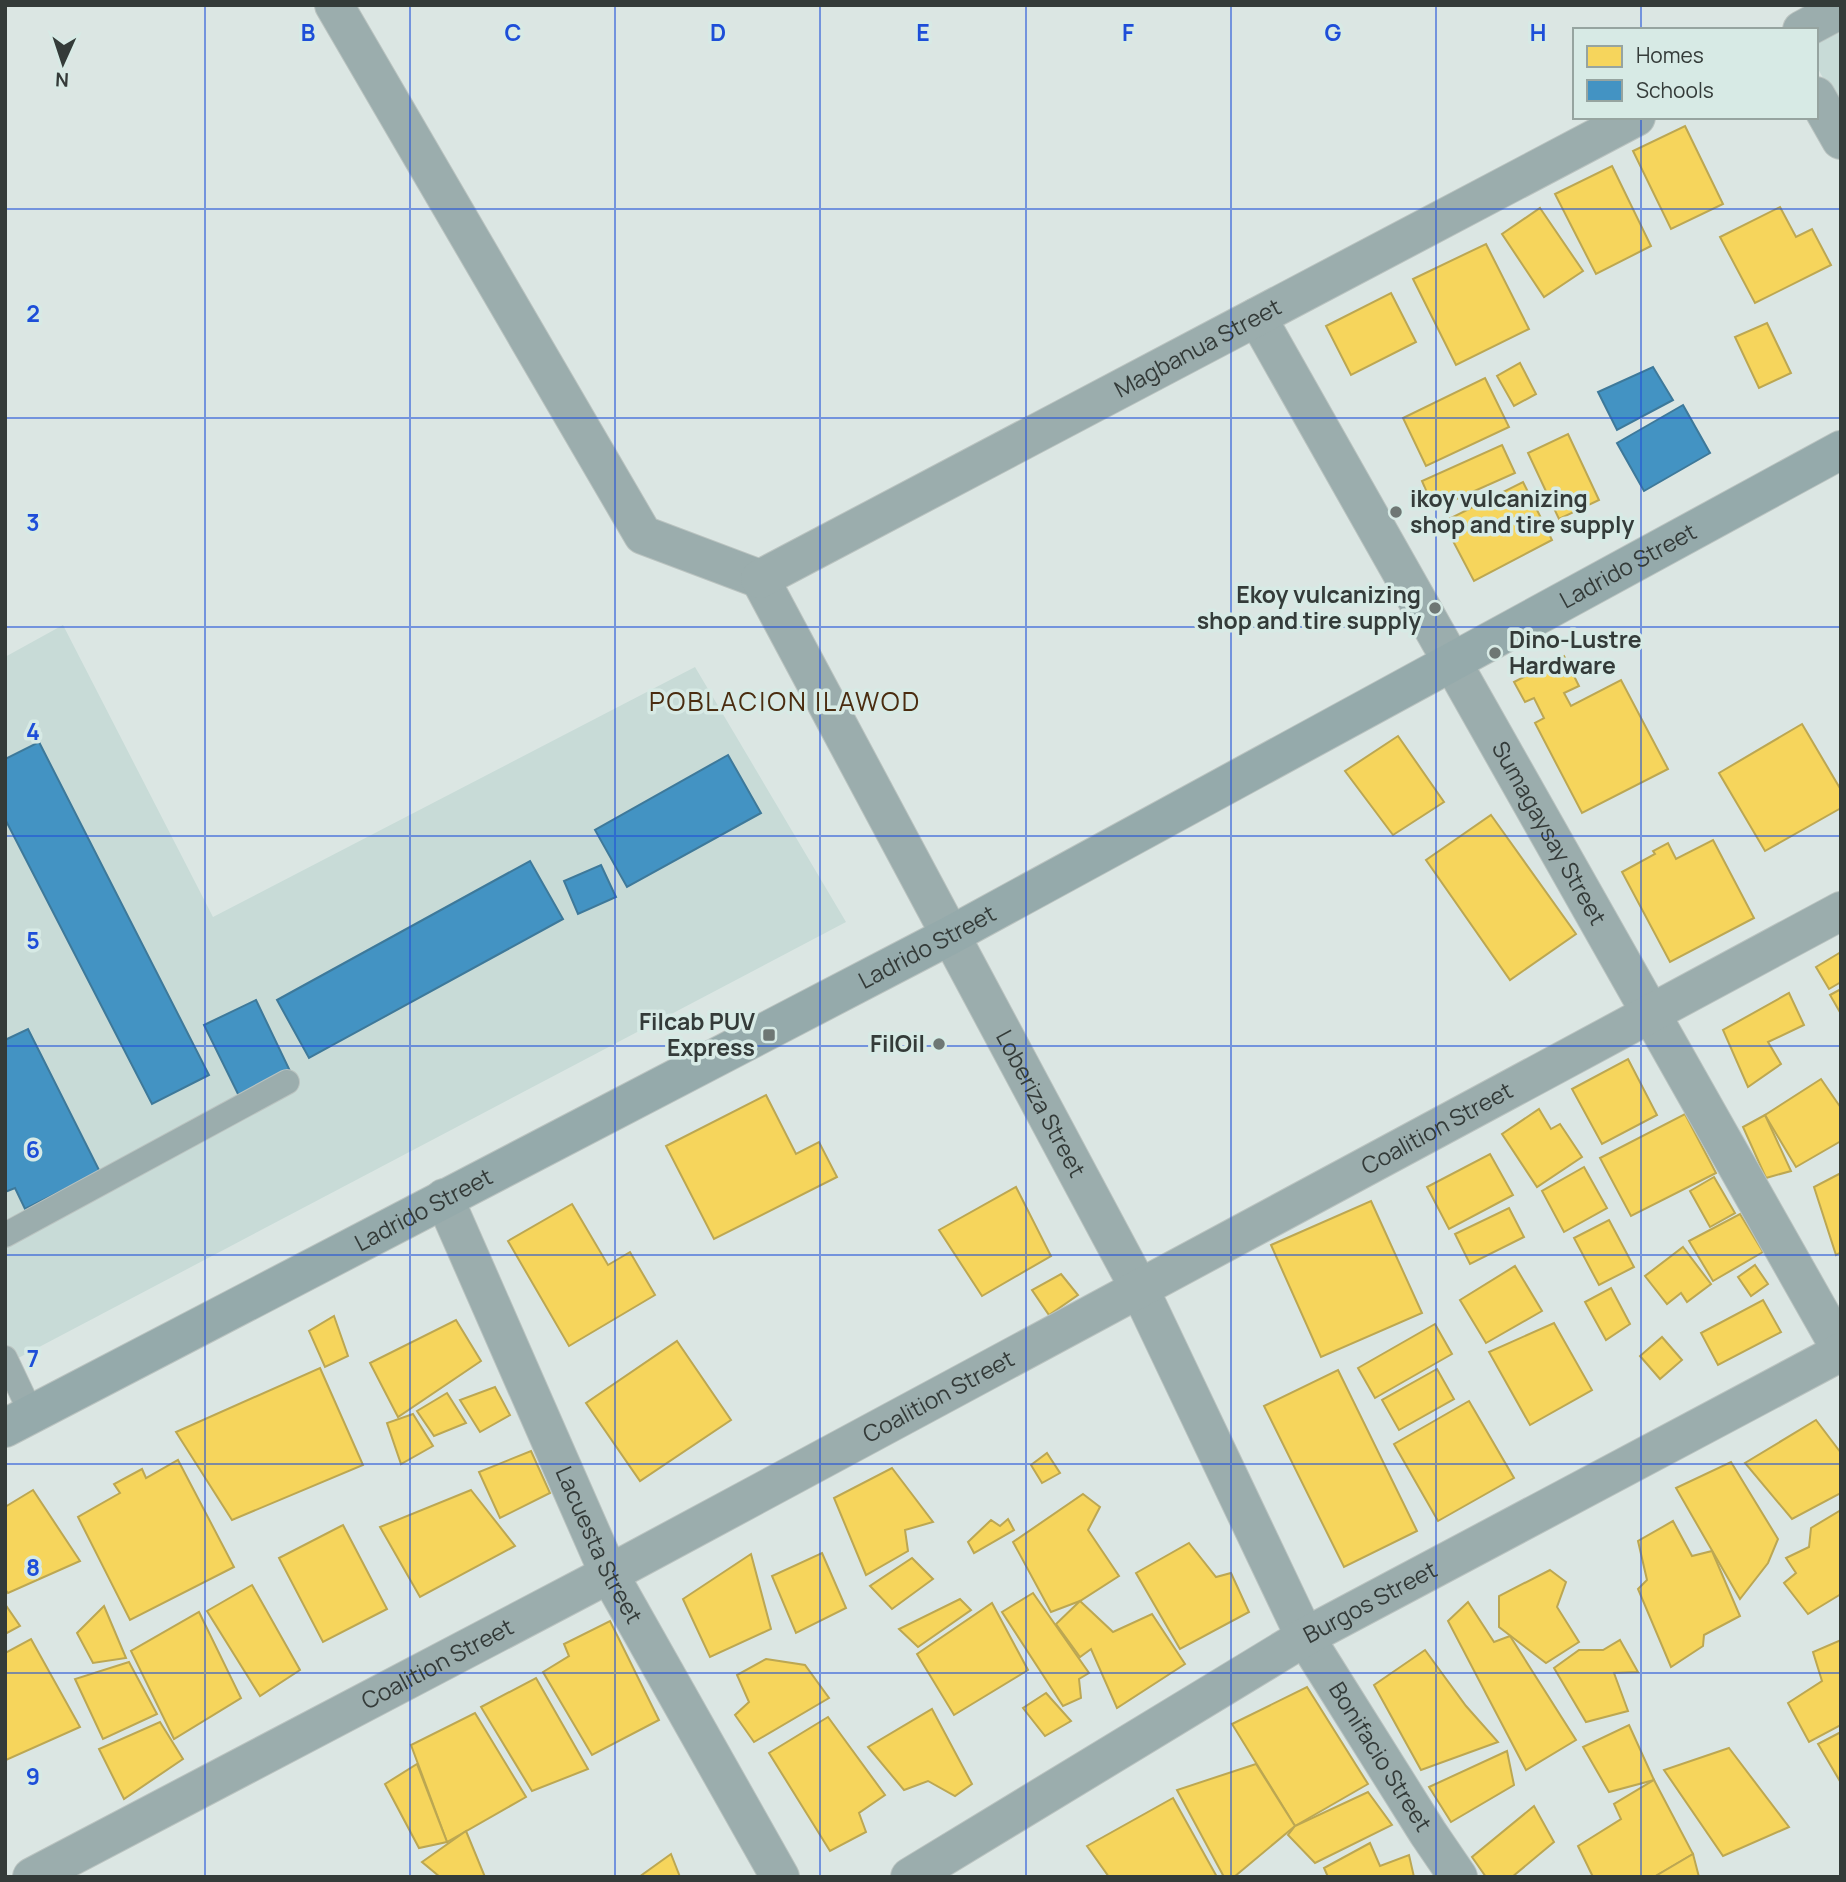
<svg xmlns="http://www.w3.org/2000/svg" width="1846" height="1882" viewBox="0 0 1846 1882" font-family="Manrope,sans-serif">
	<rect width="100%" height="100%" fill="#dbe6e3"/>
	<g fill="#c8dbd7">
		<path d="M1841,28V111L1816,65V41Z"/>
		<path d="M63,625L213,917L695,667L846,922L5,1365V657Z"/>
	</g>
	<g fill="#f6d55c" stroke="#bca752" stroke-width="2">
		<path d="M1685,126L1723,204L1671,229L1633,151Z"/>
		<path d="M1612,166L1651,246L1596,274L1555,194Z"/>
		<path d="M1780,207L1796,237L1812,229L1831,265L1755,303L1720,237Z"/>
		<path d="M1540,208L1583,271L1544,297L1502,234Z"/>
		<path d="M1486,244L1529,329L1456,365L1413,279Z"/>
		<path d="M1391,293L1416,342L1351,375L1326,326Z"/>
		<path d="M1767,323L1791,373L1759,388L1735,337Z"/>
		<path d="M1520,363L1536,394L1514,406L1497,376Z"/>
		<path d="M1485,378L1509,427L1426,466L1403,418Z"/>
		<path d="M1568,434L1599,500L1559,519L1528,453Z"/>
		<path d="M1502,445L1515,473L1434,509L1422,481Z"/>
		<path d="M1523,482L1552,540L1474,581L1443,522Z"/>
		<path d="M1564,656L1579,686L1564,693L1571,706L1621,680L1668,769L1582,813L1535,723L1544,718L1534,698L1525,702L1514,682Z"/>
		<path d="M1802,724L1841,790V808L1765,851L1719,773Z"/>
		<path d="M1398,736L1444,802L1393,835L1345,771Z"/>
		<path d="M1491,815L1576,934L1510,980L1426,860Z"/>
		<path d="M1713,840L1754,918L1670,962L1622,872L1655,854L1653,851L1668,843L1676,859Z"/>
		<path d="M1841,952V982L1829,989L1816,967Z"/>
		<path d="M1841,989V1014L1830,995Z"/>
		<path d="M1789,993L1804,1025L1768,1042L1781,1064L1748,1087L1723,1030Z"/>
		<path d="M1628,1059L1657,1115L1602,1144L1572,1089Z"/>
		<path d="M1821,1079L1841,1108V1141L1796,1167L1765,1115Z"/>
		<path d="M766,1095L796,1154L819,1142L837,1177L714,1239L666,1146Z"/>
		<path d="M1539,1109L1551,1129L1560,1124L1582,1157L1537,1187L1502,1134Z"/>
		<path d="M1685,1114L1716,1173L1631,1216L1600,1158Z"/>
		<path d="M1765,1115L1791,1171L1766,1178L1743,1127Z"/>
		<path d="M1490,1154L1513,1195L1449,1229L1427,1187Z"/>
		<path d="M1584,1167L1607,1208L1564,1232L1542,1191Z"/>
		<path d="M1841,1173V1252L1836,1255L1814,1187Z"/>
		<path d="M1714,1177L1735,1213L1710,1227L1690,1191Z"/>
		<path d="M1016,1187L1051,1256L982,1296L939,1230Z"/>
		<path d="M1371,1201L1422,1313L1321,1357L1271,1245Z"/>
		<path d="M572,1204L608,1265L630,1252L655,1295L569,1346L508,1241Z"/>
		<path d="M1509,1208L1524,1237L1470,1264L1455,1234Z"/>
		<path d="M1740,1214L1763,1252L1713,1281L1689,1241Z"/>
		<path d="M1609,1220L1634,1267L1599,1285L1574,1238Z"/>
		<path d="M1683,1247L1711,1284L1687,1302L1681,1293L1667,1304L1645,1276Z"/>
		<path d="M1755,1265L1768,1284L1751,1296L1738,1277Z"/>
		<path d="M1515,1266L1542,1311L1486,1343L1460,1300Z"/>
		<path d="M1061,1274L1078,1295L1049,1315L1032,1290Z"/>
		<path d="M1611,1288L1630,1324L1606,1340L1585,1302Z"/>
		<path d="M1763,1300L1781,1332L1718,1365L1701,1333Z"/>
		<path d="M334,1316L348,1356L325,1367L309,1331Z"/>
		<path d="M456,1320L481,1361L398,1417L370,1363Z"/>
		<path d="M1554,1323L1592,1390L1530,1425L1489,1352Z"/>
		<path d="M1435,1324L1452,1354L1375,1398L1358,1368Z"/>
		<path d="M1662,1337L1682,1360L1660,1379L1640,1356Z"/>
		<path d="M677,1341L731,1420L640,1481L586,1403Z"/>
		<path d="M320,1368L363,1465L232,1520L176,1432Z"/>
		<path d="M1437,1369L1454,1399L1399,1430L1382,1400Z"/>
		<path d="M1338,1370L1417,1531L1344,1567L1264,1406Z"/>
		<path d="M495,1387L510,1415L480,1432L460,1400Z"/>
		<path d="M447,1393L466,1423L434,1436L417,1411Z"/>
		<path d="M1469,1401L1514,1478L1438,1521L1394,1444Z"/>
		<path d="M413,1414L433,1446L401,1464L387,1423Z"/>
		<path d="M1816,1420L1841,1453V1493L1792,1519L1745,1463Z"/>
		<path d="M531,1451L550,1493L500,1518L479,1472Z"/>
		<path d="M1047,1453L1060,1473L1042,1483L1031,1465Z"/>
		<path d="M178,1460L234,1567L130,1620L78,1517L120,1493L114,1484L142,1469L146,1478Z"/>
		<path d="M1731,1462L1778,1539L1768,1563L1740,1599L1676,1488Z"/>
		<path d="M892,1468L933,1522L905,1530L908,1551L866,1575L834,1498Z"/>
		<path d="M33,1490L80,1561L8,1593L5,1589V1507Z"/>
		<path d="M471,1490L515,1546L420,1597L380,1527Z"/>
		<path d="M1083,1494L1100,1507L1088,1530L1119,1576L1080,1601L1051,1612L1013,1542Z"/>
		<path d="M1841,1510V1594L1808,1614L1784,1583L1796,1573L1786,1558L1809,1547L1811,1528Z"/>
		<path d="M1008,1519L1014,1530L974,1553L968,1542L991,1520L1000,1526Z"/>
		<path d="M1673,1521L1692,1556L1712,1551L1740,1616L1704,1635L1703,1646L1671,1667L1638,1589L1647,1580L1638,1541Z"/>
		<path d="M343,1525L387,1609L323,1642L279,1558Z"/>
		<path d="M1189,1543L1216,1577L1231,1573L1249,1612L1180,1649L1136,1573Z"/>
		<path d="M822,1553L846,1608L796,1633L772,1576Z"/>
		<path d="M751,1554L771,1629L710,1657L683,1599Z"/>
		<path d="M912,1558L933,1579L892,1609L870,1586Z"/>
		<path d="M1550,1570L1566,1582L1557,1607L1579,1642L1546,1663L1499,1627V1596Z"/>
		<path d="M252,1585L300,1670L260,1696L207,1611Z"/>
		<path d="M1033,1593L1089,1673L1079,1679L1081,1698L1063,1706L1002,1612Z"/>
		<path d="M960,1599L971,1610L918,1647L899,1629Z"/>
		<path d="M1080,1601L1113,1632L1152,1614L1185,1664L1117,1708L1091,1649L1080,1657L1056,1624Z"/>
		<path d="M1468,1602L1494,1642L1510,1636L1576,1740L1526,1770L1448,1621Z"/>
		<path d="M992,1603L1028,1670L954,1715L917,1654Z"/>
		<path d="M5,1604L20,1626L5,1634Z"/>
		<path d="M104,1606L126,1658L93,1663L77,1633Z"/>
		<path d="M199,1612L241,1698L174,1739L131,1651Z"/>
		<path d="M610,1621L659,1720L592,1755L543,1672L569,1656L564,1644Z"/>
		<path d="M31,1639L80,1727L6,1760L5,1653Z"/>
		<path d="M1620,1640L1638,1672L1614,1673L1628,1711L1586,1722L1554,1668L1579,1650H1603Z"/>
		<path d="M1841,1640V1725L1809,1742L1788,1703L1822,1681L1813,1652Z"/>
		<path d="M1425,1650L1466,1706L1498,1742L1421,1770L1374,1685Z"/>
		<path d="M766,1659L805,1665L829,1698L754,1742L735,1715L749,1702L737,1675Z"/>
		<path d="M129,1662L157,1714L103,1739L75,1679Z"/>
		<path d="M536,1678L588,1769L532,1791L481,1707Z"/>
		<path d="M1307,1687L1368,1784L1295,1826L1232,1724Z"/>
		<path d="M1046,1693L1071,1721L1045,1736L1023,1708Z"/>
		<path d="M932,1709L972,1784L955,1796L928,1781L904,1790L868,1747Z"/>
		<path d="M475,1713L526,1797L447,1842L411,1745Z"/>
		<path d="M828,1717L885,1795L859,1813L866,1832L830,1851L769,1753Z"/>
		<path d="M160,1722L183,1759L124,1799L99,1749Z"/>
		<path d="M1629,1725L1654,1780L1609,1792L1583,1747Z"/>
		<path d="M1841,1732V1783L1818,1744Z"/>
		<path d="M1729,1748L1789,1827L1723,1856L1664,1770Z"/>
		<path d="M1507,1751L1514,1785L1451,1822L1429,1787Z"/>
		<path d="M417,1764L447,1842L419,1848L385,1784Z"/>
		<path d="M1256,1764L1295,1826L1234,1877H1224L1177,1790Z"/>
		<path d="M1654,1780L1693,1854L1654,1877H1593L1578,1846L1621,1819L1614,1804Z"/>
		<path d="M1368,1792L1392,1825L1315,1863L1288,1835L1295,1826Z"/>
		<path d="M1173,1798L1217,1877H1109L1087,1846Z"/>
		<path d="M1534,1806L1554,1842L1512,1877H1486L1472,1857Z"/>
		<path d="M466,1831L485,1877H440L422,1862Z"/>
		<path d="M1370,1843L1380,1866L1409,1855L1414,1877H1328L1324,1868Z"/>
		<path d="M671,1854L680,1877H639Z"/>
		<path d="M1693,1854L1699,1877H1654Z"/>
	</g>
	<g fill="#4393c3" stroke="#3e799a" stroke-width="2">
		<path d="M1653,367L1673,400L1617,430L1598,392Z"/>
		<path d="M1683,405L1710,453L1644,491L1617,443Z"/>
		<path d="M39,742L209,1075L152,1104L5,819V759Z"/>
		<path d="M728,755L761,813L627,887L595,830Z"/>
		<path d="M530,861L563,919L309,1058L277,1000Z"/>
		<path d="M601,865L616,897L578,914L564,881Z"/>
		<path d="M256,1000L290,1071L239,1096L204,1025Z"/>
		<path d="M28,1029L100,1172L25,1209L15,1188L5,1192V1040Z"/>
	</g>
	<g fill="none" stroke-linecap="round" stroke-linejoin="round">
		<defs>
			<g id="service">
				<path d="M5,1235L287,1082"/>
				<path d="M5,1358L31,1413"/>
			</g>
			<g id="minor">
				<path d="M334,5L643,535L760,579"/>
				<path d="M1802,30L1841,9"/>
				<path d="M1816,96L1841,140"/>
				<path id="s1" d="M1257,317L1841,1350"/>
				<path id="s2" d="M760,579L1139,1288L1305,1637L1428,1833L1458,1877"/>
				<path id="s3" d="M760,579L1636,117"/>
				<path id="s4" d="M444,1198L609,1574L780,1877"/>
				<path id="s5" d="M32,1877L609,1574L1841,911"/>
				<path id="s6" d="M910,1877L1305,1637L1841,1352"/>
			</g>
			<g id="secondary">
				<path id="s7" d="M5,1428L951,935L1841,450"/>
			</g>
		</defs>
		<use href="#service" stroke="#bac3c0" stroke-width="26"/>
		<use href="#minor" stroke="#bac3c0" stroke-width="40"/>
		<use href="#secondary" stroke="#bac3c0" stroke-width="40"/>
		<use href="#service" stroke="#9badad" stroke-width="24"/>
		<use href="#minor" stroke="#9badad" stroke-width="38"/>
		<use href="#secondary" stroke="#95aaab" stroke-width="38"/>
	</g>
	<path fill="none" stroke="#1d4ed8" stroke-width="2" stroke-opacity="0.55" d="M205,5V1877M410,5V1877M615,5V1877M820,5V1877M1026,5V1877M1231,5V1877M1436,5V1877M1641,5V30M1641,117V1877M5,209H1841M5,418H1841M5,627H1841M5,836H1841M5,1046H1841M5,1255H1841M5,1464H1841M5,1673H1841"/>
	<g fill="#6e7774" stroke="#d7eae5" stroke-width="2.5">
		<circle cx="1396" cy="512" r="7"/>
		<circle cx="1435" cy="608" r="7"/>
		<circle cx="1495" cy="653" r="7"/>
		<rect x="762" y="1028" width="14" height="14" rx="3.5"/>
		<circle cx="939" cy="1044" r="7"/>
	</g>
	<g text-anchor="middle" stroke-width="7" stroke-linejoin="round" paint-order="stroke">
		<g font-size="23" fill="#343b39" stroke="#d7eae5">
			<text dy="8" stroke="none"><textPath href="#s3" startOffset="495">Magbanua Street</textPath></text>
			<text dy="8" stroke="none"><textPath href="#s7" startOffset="1838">Ladrido Street</textPath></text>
			<text dy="8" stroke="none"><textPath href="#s1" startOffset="593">Sumagaysay Street</textPath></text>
			<text dy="8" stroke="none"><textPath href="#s7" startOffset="1040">Ladrido Street</textPath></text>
			<text dy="8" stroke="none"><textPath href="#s2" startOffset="595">Loberiza Street</textPath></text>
			<text dy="8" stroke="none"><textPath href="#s5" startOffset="1592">Coalition Street</textPath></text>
			<text dy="8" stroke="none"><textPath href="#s7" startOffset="472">Ladrido Street</textPath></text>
			<text dy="8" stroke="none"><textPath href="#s5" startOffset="1026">Coalition Street</textPath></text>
			<text dy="8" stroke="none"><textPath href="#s4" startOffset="380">Lacuesta Street</textPath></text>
			<text dy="8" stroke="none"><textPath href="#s6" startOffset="536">Burgos Street</textPath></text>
			<text dy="8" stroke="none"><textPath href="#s5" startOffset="458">Coalition Street</textPath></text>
			<text dy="8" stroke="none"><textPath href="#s2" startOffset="1332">Bonifacio Street</textPath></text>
		</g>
		<g font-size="23" font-weight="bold" fill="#343b39" stroke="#d7eae5" text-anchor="end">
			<text x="1410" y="507" text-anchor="start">ikoy vulcanizing<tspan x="1410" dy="26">shop and tire supply</tspan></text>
			<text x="1421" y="603">Ekoy vulcanizing<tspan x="1421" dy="26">shop and tire supply</tspan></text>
			<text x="1509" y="648" text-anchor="start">Dino-Lustre<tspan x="1509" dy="26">Hardware</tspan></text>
			<text x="755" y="1030">Filcab PUV<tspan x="755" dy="26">Express</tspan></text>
			<text x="925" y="1052">FilOil</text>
		</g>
		<g font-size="26" letter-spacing="2" fill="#4a2c10" stroke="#d7eae5">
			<text x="785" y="711">POBLACION ILAWOD</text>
		</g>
	</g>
	<g font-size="23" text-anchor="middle" font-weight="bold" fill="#1d4ed8" stroke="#d7eae5" stroke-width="7" stroke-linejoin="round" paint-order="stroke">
		<text x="308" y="41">B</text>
		<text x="513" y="41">C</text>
		<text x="718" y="41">D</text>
		<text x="923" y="41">E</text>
		<text x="1128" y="41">F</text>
		<text x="1333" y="41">G</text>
		<text x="1538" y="41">H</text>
		<text x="33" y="322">2</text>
		<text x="33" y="531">3</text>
		<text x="33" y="740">4</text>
		<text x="33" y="949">5</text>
		<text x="33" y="1158">6</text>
		<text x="33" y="1367">7</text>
		<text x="33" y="1576">8</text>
		<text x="33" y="1785">9</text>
	</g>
	<rect width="1846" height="1882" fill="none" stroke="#343b39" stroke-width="14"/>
	<rect x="1573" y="28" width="245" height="91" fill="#d7eae5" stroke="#96a4a0" stroke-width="2"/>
	<rect x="1587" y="46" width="35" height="21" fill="#f6d55c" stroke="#96a4a0" stroke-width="2"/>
	<text x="1636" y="63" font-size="21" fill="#343b39">Homes</text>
	<rect x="1587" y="80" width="35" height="21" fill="#4393c3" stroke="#96a4a0" stroke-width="2"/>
	<text x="1636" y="98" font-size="21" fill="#343b39">Schools</text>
	<g transform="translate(63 63) rotate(183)" stroke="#d7eae5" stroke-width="5" paint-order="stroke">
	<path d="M0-5L12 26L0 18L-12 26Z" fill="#343b39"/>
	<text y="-10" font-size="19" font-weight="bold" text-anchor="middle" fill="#343b39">N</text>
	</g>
</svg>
